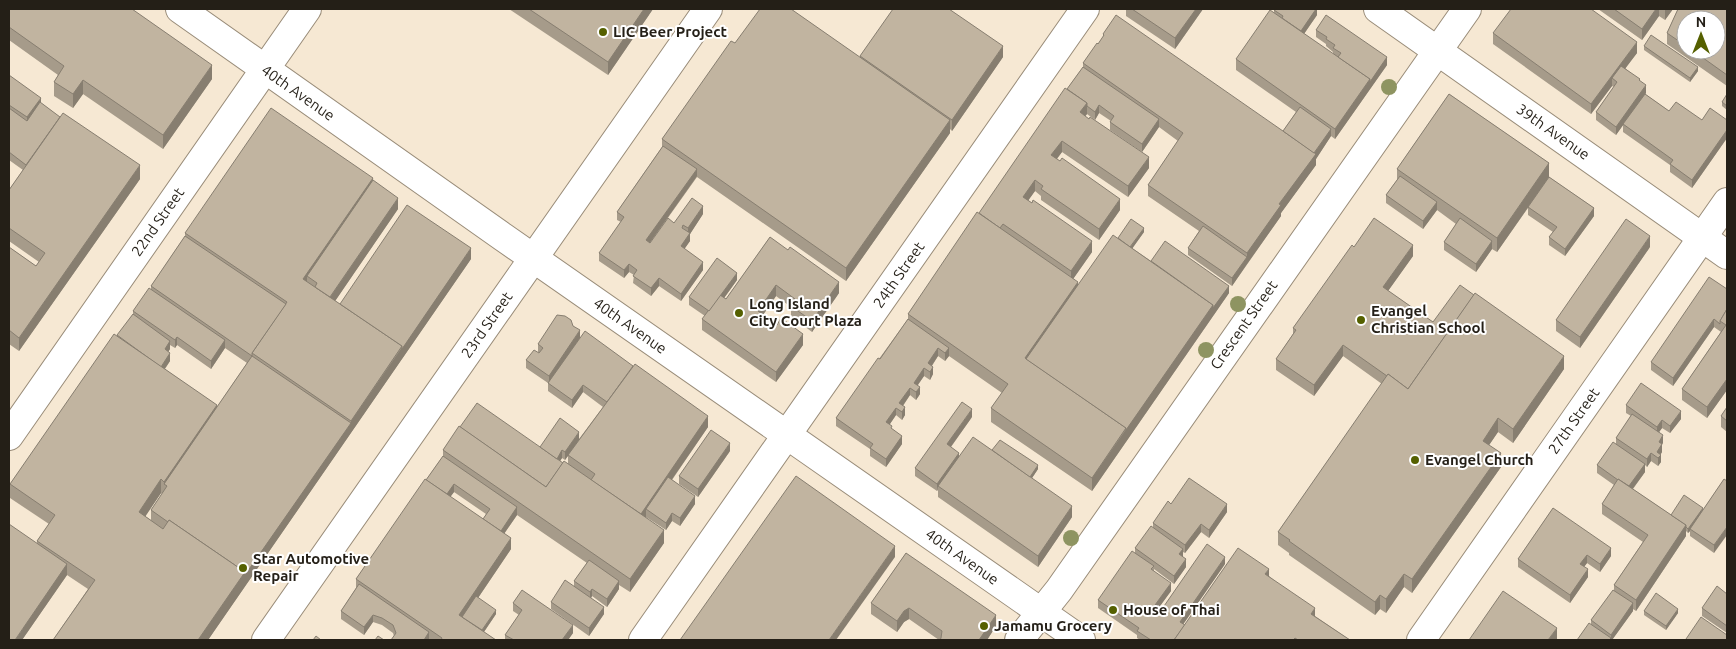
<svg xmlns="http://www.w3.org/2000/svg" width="1736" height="649" viewBox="0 0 1736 649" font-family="Ubuntu,sans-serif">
	<rect width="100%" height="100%" fill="#f6e8d3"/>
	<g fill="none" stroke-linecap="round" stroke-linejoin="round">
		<defs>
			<g id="minor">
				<path d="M180,9L503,237L1081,640"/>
				<path d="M1378,9L1727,255"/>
				<path d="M9,436L307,9"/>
				<path d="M266,640L708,9"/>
				<path d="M643,640L1085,9"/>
				<path d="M1019,640L1059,590L1467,9"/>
				<path d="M1421,640L1727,202"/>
			</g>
		</defs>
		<use href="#minor" stroke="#998c79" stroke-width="30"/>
		<use href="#minor" stroke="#fff" stroke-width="28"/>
	</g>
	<g fill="#8e9461">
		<circle cx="1389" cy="87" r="8"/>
		<circle cx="1238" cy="304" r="8"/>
		<circle cx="1206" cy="350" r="8"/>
		<circle cx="1071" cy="538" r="8"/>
	</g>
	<g fill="#a69b8a" fill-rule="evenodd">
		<path d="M9,9L212,79L163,149L83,94L73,108L54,96V82L58,75L9,40Z"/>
		<path d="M509,9H653L608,75Z"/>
		<path d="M1126,9H1203L1175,49L1126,16Z"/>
		<path d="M1317,9V15L1304,34L1333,54V52L1326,46V44L1316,37V30L1387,65L1335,139L1331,136L1316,159V165L1281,213V216L1232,286L1188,255V248L1199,231L1148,196V185L1178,141L1159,127L1142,152L1110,130V122L1111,121L1099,113L1095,120L1087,114L1085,116L1149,168L1128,197L1062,152L1057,159L1120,210L1099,240L1041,200V196L1035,191L1028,200L1092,252L1073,279L1078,285L1118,238L1144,232L1132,248L1151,261L1229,293L1092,491L991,422V408L1002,393L949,356L945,361L938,356L932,366L933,374L930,380L924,376L918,385L920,394L916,400L910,395L903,406L905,415L902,420L896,415L889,425L902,444L886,467L870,456V449L836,426V418L908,319V314L1067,89L1083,67V63L1098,44L1103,37V34L1283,131L1296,112L1236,70V59L1274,12V10Z"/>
		<path d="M1598,9H1673L1665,20L1659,16L1642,40Z"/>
		<path d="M1678,9H1727V86L1667,44V33ZM1686,20H1716V50H1686Z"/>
		<path d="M1493,33L1637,53L1625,68L1640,81L1646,93L1645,94L1669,111L1702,120H1727V138L1692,188L1670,172V165L1623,132V125L1616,135L1596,120V112L1614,87L1612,86L1591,114L1493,44Z"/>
		<path d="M735,43L860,57V56L1003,57L952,131L950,129V133L846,281L697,177L650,243L674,223L703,214L690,234V241L684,249L703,270L681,301L659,286L651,296L633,283L634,275L629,272L624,278L599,261V253L621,222L617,220V212L662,147V139Z"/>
		<path d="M1644,46L1698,71L1690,82L1644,50Z"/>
		<path d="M9,75L41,103L140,179L19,351L9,344V247L36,266L39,262L9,241V190L23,170L9,160Z"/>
		<path d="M1449,94L1549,163V177L1594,208V216L1565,256L1549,245V237L1553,232L1528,215V208L1497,252L1492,249L1476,272L1444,250V242L1456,224L1437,210L1423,229L1386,203V195L1397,180V169Z"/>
		<path d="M1727,94V110L1722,106V102Z"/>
		<path d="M373,180L398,209L335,301L340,304L471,259L208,640H53L88,589L67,575L22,640L37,541L49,524L10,498V484L117,336L133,314V311L151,289V286L185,236V233ZM170,345L175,348L177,345L211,369L225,348L247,363L217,407L165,369L170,361L168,352L170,349ZM161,493L162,494L151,510V520L145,516Z"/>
		<path d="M770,237L839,293L812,332L791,316V307L776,296L763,315L803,345L776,382L702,330V319L705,316L689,305V297L737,280L724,298L726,299Z"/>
		<path d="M1354,247L1413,256L1388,291L1433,322L1564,369L1513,443L1498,432L1489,445L1501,467L1412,593L1404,587L1386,613L1380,609L1375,615L1289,555V553L1278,545V532L1382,384L1343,356L1314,396L1276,370V359L1293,334V328Z"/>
		<path d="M1650,247L1580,348L1556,331V320Z"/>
		<path d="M1727,289V390L1707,418L1682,400V389L1721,332L1714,327L1673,386L1651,370V362Z"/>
		<path d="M580,338L571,351L708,427L672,480L695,504L680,526L672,521L666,530L646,517L664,543L630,592L619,585V589L607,607L592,596L591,598L604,614L589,636L551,609V602L574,586V581L587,563L517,515L504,534L511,549L478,598L496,614L484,632L496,640H391L394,636L393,633L382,625L373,622L364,635L341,619V611L356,588V579L443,456V450L460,427L540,447L579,439L603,407L583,392L572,408L548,391V383L526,368V360L539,353L538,352V344ZM568,456V464L563,463L560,461L562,458L565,460ZM454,492L486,514L483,519L450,497Z"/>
		<path d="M1626,405L1681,419L1670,433L1662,428L1659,432L1663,443L1662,444V452L1661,454V462L1658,466L1651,461L1647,467L1645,465V472L1633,489L1671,515L1703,510L1724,479L1714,553L1690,536V531L1688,533L1686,531V536L1636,611L1633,609V611L1612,640L1591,625V620L1614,590V585L1643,542L1602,514V504L1614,485L1597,473V465L1616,444V438L1631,416L1626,413Z"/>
		<path d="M1727,407V432L1721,427V416Z"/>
		<path d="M972,417L951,447L959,456L992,450L1038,469L1032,478L1072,517L1038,567L938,497V490L937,491L915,476V468Z"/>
		<path d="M730,451L698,497L679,484V476Z"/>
		<path d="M1171,504L1227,512L1209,538L1201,532L1185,553L1183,552V557L1186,567L1174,584L1154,569V571L1171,591L1159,607L1162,609L1225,564L1183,624L1185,625L1269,576L1315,616L1350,640H1140L1137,638V635L1098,608V600L1135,553V548L1153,528V523Z"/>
		<path d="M1553,508L1611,556L1600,572L1587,563L1584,567L1588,577L1570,603L1518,567V559Z"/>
		<path d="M906,553L996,626L987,640H939L909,619L904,622L897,632L871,614V603Z"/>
		<path d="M1727,594V633L1702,616V608Z"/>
		<path d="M513,603L573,633L568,640H505V635L519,615L513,611Z"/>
		<path d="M1644,611L1678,613L1666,630L1644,615Z"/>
	</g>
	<g fill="#877e70">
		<path d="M644,9H653L608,75V62Z"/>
		<path d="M1196,9H1203L1175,49V38Z"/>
		<path d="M1316,9H1317V15L1299,41V33Z"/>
		<path d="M1656,9H1659V16L1642,40V29Z"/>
		<path d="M1666,9H1673L1665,20V10Z"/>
		<path d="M1637,42V53L1616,81L1612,78V86L1591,114V104Z"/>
		<path d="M1003,46V57L952,131V120Z"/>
		<path d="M1387,57V65L1335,139V129L1370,79Z"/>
		<path d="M212,65V79L163,149V135Z"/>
		<path d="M1698,67V71L1690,82V78Z"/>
		<path d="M83,80V94L73,108V94Z"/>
		<path d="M1646,85V93L1616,135V127Z"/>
		<path d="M41,98V109L27,128V117Z"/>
		<path d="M1087,103V114L1080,123V112Z"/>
		<path d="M1099,105V113L1095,120V112Z"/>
		<path d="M1159,119V127L1142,152V144Z"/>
		<path d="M950,120V133L846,281V268Z"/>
		<path d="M1331,129V136L1316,159V165L1281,213V216L1247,264V253L1279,204Z"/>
		<path d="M1727,130V138L1692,188V180Z"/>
		<path d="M1062,141V152L1051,166V155Z"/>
		<path d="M1149,157V168L1128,197V186Z"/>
		<path d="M1549,163V177L1497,252V238Z"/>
		<path d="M140,165V179L19,351V338Z"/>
		<path d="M697,169V176L646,248V240Z"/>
		<path d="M373,178V191L307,276V287L303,279Z"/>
		<path d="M1035,180V191L1023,208V197Z"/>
		<path d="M398,198V209L329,310V299Z"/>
		<path d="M1120,199V210L1099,240V229Z"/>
		<path d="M1437,202V210L1423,229V221Z"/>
		<path d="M703,206V214L690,234V241L681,254V246L688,236V228Z"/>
		<path d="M1594,208V216L1565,256V249Z"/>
		<path d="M1144,228V232L1127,256V252Z"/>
		<path d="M1650,236V247L1580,348V337Z"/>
		<path d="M1092,241V252L1071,282V271Z"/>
		<path d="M1492,241V249L1476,272V264Z"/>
		<path d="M1413,245V256L1383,298V287Z"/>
		<path d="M471,248V259L208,640H198L245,572L351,423V421Z"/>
		<path d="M1247,257V264L1232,286V278Z"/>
		<path d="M703,262V270L681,301V294Z"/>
		<path d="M629,264V272L624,278V270Z"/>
		<path d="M737,273V280L709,319V311Z"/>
		<path d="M659,278V286L651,296V288Z"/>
		<path d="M839,282V293L812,332V321Z"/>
		<path d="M1078,282V296L1030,364L1025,358Z"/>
		<path d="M776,285V296L758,322V311Z"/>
		<path d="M1229,286V293L1092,491V478L1213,305Z"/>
		<path d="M1714,319V327L1673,386V378Z"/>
		<path d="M580,330V338L549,383V376Z"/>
		<path d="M803,334V345L776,382V372Z"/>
		<path d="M177,337V345L175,348V340Z"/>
		<path d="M225,340V348L211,369V361Z"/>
		<path d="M170,341V349L165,357V349Z"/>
		<path d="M1343,345V356L1314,396V385Z"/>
		<path d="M938,348V356L928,371V363Z"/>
		<path d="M949,348V356L945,361V353Z"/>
		<path d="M170,353V361L161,374V367Z"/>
		<path d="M1564,356V369L1513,443V429Z"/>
		<path d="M933,367V374L930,380V372Z"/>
		<path d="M924,368V376L914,390V383Z"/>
		<path d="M1727,379V390L1707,418V407Z"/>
		<path d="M583,385V392L572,408V400Z"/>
		<path d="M920,387V394L916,400V392Z"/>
		<path d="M910,388V395L899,411V403Z"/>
		<path d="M217,405V419L167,486L164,484V482Z"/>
		<path d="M905,407V415L902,420V412Z"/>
		<path d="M896,408V415L886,430V422Z"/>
		<path d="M972,409V417L947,452V444Z"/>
		<path d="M1681,411V419L1670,433V426Z"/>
		<path d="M708,416V427L650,511L646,509V517L639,526V516Z"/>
		<path d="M1498,418V432L1483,454V441Z"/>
		<path d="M1662,420V428L1657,435V427Z"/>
		<path d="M579,432V440L565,460V452Z"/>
		<path d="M1663,435V443L1659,449V442Z"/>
		<path d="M902,436V444L886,467V459Z"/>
		<path d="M730,443V451L698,497V489Z"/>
		<path d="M1662,444V452L1658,458L1657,452Z"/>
		<path d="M562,450V458L555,469V461Z"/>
		<path d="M959,453V460L938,486L937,491V484Z"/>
		<path d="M1501,453V467L1412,593V579Z"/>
		<path d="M1651,453V461L1647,467V459Z"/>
		<path d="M1661,455V462L1658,466V458Z"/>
		<path d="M1645,464V472L1628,495V487Z"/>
		<path d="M1038,465V469L1030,481V477Z"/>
		<path d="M161,479V493L139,526V512Z"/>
		<path d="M454,484V492L445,504V496Z"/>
		<path d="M695,496V504L680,526V518Z"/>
		<path d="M1227,504V512L1209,538V530Z"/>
		<path d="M1072,506V517L1038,567V556Z"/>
		<path d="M517,507V515L499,541V533Z"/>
		<path d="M1703,508V512L1690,529V531L1688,533V529Z"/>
		<path d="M672,513V521L666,530V523Z"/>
		<path d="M1201,524V532L1185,553V545Z"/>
		<path d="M1686,525V536L1636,611V600Z"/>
		<path d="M1727,527V535L1714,553V545Z"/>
		<path d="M664,530V543L630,592V579Z"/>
		<path d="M511,538V549L461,623L459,615Z"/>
		<path d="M895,546V557L836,640H829Z"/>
		<path d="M1611,548V556L1600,572V564Z"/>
		<path d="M1183,549V557L1179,554Z"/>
		<path d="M1587,555V563L1580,572V564Z"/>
		<path d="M1225,557V564L1180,629V622Z"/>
		<path d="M1186,559V567L1174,584V576Z"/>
		<path d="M67,564V575L22,640H15Z"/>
		<path d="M1269,569V580L1265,574Z"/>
		<path d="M1588,569V577L1570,603V595Z"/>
		<path d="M1404,574V587L1386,613V599Z"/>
		<path d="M619,581V589L607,607V599Z"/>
		<path d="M1171,583V591L1155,613V605Z"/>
		<path d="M592,589V596L590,600V592Z"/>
		<path d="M1380,595V609L1375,615V602Z"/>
		<path d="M1633,603V611L1612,640H1609L1611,638V635Z"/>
		<path d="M604,607V614L589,636V628Z"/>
		<path d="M909,608V619L904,622L897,632V621L904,611Z"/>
		<path d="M1315,608V619L1311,614Z"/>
		<path d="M1678,609V613L1666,630V626Z"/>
		<path d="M496,610V614L479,639V635Z"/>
		<path d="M373,615V622L364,635V627Z"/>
		<path d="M996,615V626L987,640H979Z"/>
		<path d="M573,625V633L568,640H562Z"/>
		<path d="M1557,628V639L1556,640H1548Z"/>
		<path d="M429,632V640H424Z"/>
	</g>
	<g fill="#c1b4a0" stroke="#877e70">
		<path d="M9,9H132L212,65L163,135L83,80L73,94L54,82L64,66L9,27Z"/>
		<path d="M529,9H644L608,62Z"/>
		<path d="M760,9H791L950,120L846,268L662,139L731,41L735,43Z"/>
		<path d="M893,9H949L1003,46L952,120L860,56Z"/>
		<path d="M1132,9H1196L1175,38Z"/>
		<path d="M1274,9H1316L1301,31L1282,18L1283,16L1274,10Z"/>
		<path d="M1511,9H1591L1637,42L1591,104L1493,33Z"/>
		<path d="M1614,9H1656L1642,29Z"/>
		<path d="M1678,9H1727V75L1692,50H1716V20H1686V46L1667,33Z"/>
		<path d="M1270,10L1370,79L1335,129L1236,59Z"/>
		<path d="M1116,15L1316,154L1279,204L1281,205L1247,253L1148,185L1183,133L1083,63L1097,43L1098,44L1104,35L1103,34Z"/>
		<path d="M1326,15L1387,57L1370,82V79L1338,57L1341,53L1333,48L1335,45L1326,39L1327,37L1316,30Z"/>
		<path d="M1651,35L1698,67L1690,78L1644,46Z"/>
		<path d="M1621,66L1640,79L1639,80L1646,85L1616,127L1596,112L1617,82L1612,78Z"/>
		<path d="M1083,67L1159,119L1142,144L1110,122L1114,116L1099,105L1095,112L1087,106V103L1067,89Z"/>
		<path d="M9,75L41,98L27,117L9,105Z"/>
		<path d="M1065,88L1087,103L1080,112L1089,119L1090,117L1149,157L1128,186L1062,141L1051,155L1060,161L1062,158L1120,199L1099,229L1041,189L1043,186L1035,180L1023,197L1032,203L1033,200L1092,241L1071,271L1003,224L1000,228L979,213Z"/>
		<path d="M1449,94L1549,163L1497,238L1397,169Z"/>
		<path d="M1645,94L1669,111L1676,102L1702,120L1710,108L1727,120V130L1692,180L1670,164L1673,160L1623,124Z"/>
		<path d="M1727,94V106L1722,102Z"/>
		<path d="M40,102L60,117L26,165L9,152V108L27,121Z"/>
		<path d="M1300,107L1331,129L1314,153L1283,131Z"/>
		<path d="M271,108L373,178L303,279L402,346L351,421L252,353L287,302L185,233Z"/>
		<path d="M63,113L140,165L19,338L9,330V247L36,266L45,253L9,228V190Z"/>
		<path d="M663,146L697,169L646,240L650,243L668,218L674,223L692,198L703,206L688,228L683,225L682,228L690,233L681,246L703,262L681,294L659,278L651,288L633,276L637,270L629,264L624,270L599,253L624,217L617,212Z"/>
		<path d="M1400,176L1437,202L1423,221L1386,195Z"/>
		<path d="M1549,177L1594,208L1565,249L1549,237L1557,227L1528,207Z"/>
		<path d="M373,180L398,198L330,297L315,287L317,283L307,276Z"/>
		<path d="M407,205L471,248L402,349V346L340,304Z"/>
		<path d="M977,212L1078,282L1025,358L1126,428L1092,478L991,408L1008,384L908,314Z"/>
		<path d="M1374,218L1413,245L1383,287L1433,322L1460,285L1474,295L1408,389L1388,374L1387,376L1343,345L1314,385L1276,359L1296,330L1293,328L1352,245L1354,247Z"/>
		<path d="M1460,218L1492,241L1476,264L1444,242Z"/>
		<path d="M1131,219L1144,228L1130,247L1118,238Z"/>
		<path d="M1626,219L1650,236L1580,337L1556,320Z"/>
		<path d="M1203,226L1247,257L1232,278L1188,248Z"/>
		<path d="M1113,235L1213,305L1126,430V428L1026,359Z"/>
		<path d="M185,236L286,304L252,353V356L351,423L245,575V572L169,520L168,522L151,510L167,486L164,484L252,356L151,286Z"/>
		<path d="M770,237L788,250L790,247L839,282L812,321L791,306L795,299L776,285L758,311L777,325L781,318L803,334L776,372L702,319L720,295L726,299Z"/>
		<path d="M1165,241L1229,286L1213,308V305L1151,261Z"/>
		<path d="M717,258L737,273L709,311L689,297Z"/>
		<path d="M1709,277L1727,289V309L1720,321V324L1714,319L1673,378L1651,362Z"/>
		<path d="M149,288L225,340L211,361L177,337L175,340L133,311Z"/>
		<path d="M1475,293L1564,356L1513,429L1498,418L1483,441L1501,453L1412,579L1404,574L1386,599L1380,595L1375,602L1289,541L1290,540L1278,532L1388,374L1408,389Z"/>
		<path d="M1727,309V379L1707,407L1682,389L1726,325L1720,321Z"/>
		<path d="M133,314L170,341L165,349L170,353L161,367L117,335Z"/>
		<path d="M557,315L565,316L571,320L573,326L580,330L549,376L526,360L534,350L539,353L543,348L538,344Z"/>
		<path d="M908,319L949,348L945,353L938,348L928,363L933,367L930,372L924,368L914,383L920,387L916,392L910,388L899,403L905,407L902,412L896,408L886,422L892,426L891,428L902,436L886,459L870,448L873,444L836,418L878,358L880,359Z"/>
		<path d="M585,331L633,366L607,402L583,385L572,400L548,383Z"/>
		<path d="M114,334L217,405L164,482L161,479L139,512L163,529L169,520L245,572L198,640H53L95,580L37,541L55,515L10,484Z"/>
		<path d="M635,364L708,416L641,514L591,480L595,474L568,455Z"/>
		<path d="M1641,383L1681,411L1670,426L1662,420L1657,427L1626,405Z"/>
		<path d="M962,402L972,409L947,444L959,453L937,484L915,468Z"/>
		<path d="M477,403L563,463L546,487L460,427Z"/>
		<path d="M1727,407V421L1721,416Z"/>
		<path d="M1632,414L1663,435L1659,442L1662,444L1657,452L1661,455L1658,458L1651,453L1647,459L1616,438Z"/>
		<path d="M560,418L579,432L565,452L562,450L557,459L540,447Z"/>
		<path d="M459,426L546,487L564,461L664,530L630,579L443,450Z"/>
		<path d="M711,430L730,443L698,489L679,476Z"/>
		<path d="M973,437L1072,506L1038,556L938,486Z"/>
		<path d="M1000,440L1038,465L1030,477L992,450Z"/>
		<path d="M1613,442L1645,464L1629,486L1618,479V480L1597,465Z"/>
		<path d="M443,456L517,507L501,531L483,519L490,509L454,484L447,494L426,480Z"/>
		<path d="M796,476L895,546L829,640H680Z"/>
		<path d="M668,477L695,496L680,518L672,513L666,523L646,509Z"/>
		<path d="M1189,478L1227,504L1209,530L1201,524L1185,545L1153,523L1168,501L1171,504Z"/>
		<path d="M425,479L511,538L459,615L496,640H441L442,638L356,579Z"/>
		<path d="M1618,479L1686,525L1636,600L1614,585L1648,535L1602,504Z"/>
		<path d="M1724,479L1727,481V527L1714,545L1690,529Z"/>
		<path d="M1684,495L1703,508L1688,529L1686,527V525L1671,515Z"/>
		<path d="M1553,508L1611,548L1600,564L1587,555L1580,564L1588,569L1570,595L1518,559Z"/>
		<path d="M9,524L67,564L15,640H9Z"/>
		<path d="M1151,526L1183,549L1179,554L1186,559L1174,576L1135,548Z"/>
		<path d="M1207,544L1225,557L1180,622L1185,625L1174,640H1151L1137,631L1139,628L1098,600L1132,551L1154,566L1151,569L1171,583L1155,605L1162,609Z"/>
		<path d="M1238,548L1269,569L1265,574L1315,608L1311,614L1350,640H1298L1295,638L1293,640H1174Z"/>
		<path d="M906,553L996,615L979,640H940L941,638L942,631L909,608L904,611L897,621L871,603Z"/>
		<path d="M589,560L619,581L607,599L592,589L590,592L574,581Z"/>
		<path d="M565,580L604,607L589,628L551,602Z"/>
		<path d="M359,584L429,632L424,640H391L396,633L393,625L382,618L373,615L364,627L341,611Z"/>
		<path d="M1717,586L1727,594V626L1702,608Z"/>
		<path d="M522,590L573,625L562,640H514L505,635L522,610L513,603Z"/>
		<path d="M1613,590L1633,603L1611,635L1591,620Z"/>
		<path d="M1503,591L1557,628L1548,640H1469Z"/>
		<path d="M1656,593L1678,609L1666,626L1644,611Z"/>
		<path d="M476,596L496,610L482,630L462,617Z"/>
		<path d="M1701,617L1727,635V640H1688L1686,639Z"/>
		<path d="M1589,623L1611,638L1609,640H1577Z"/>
		<path d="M316,636L321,640H313Z"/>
		<path d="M378,636L384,640H375Z"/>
	</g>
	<g fill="#556000" stroke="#fff" stroke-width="2">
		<circle cx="603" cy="32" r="5"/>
		<circle cx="739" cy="313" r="5"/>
		<circle cx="1361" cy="320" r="5"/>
		<circle cx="1415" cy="460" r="5"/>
		<circle cx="243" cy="568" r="5"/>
		<circle cx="1113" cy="610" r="5"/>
		<circle cx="984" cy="626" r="5"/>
	</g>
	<g text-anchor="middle" stroke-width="4" stroke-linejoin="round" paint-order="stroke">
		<g font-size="15" font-weight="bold" fill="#241f17" stroke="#fff" text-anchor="start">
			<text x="613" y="37">LIC Beer Project</text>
			<text x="749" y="309">Long Island<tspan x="749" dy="17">City Court Plaza</tspan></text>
			<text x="1371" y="316">Evangel<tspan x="1371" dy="17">Christian School</tspan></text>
			<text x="1425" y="465">Evangel Church</text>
			<text x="253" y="564">Star Automotive<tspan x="253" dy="17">Repair</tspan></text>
			<text x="1123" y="615">House of Thai</text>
			<text x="994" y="631">Jamamu Grocery</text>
		</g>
		<g font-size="15" fill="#241f17" stroke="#fff">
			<text transform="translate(298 93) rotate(35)" y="5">40th Avenue</text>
			<text transform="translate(1553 132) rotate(35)" y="5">39th Avenue</text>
			<text transform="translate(158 222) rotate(-55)" y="5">22nd Street</text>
			<text transform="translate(899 275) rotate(-55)" y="5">24th Street</text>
			<text transform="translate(487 325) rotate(-55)" y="5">23rd Street</text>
			<text transform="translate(1244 325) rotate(-55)" y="5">Crescent Street</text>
			<text transform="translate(630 326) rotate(35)" y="5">40th Avenue</text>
			<text transform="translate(1574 421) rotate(-55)" y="5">27th Street</text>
			<text transform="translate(962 557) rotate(35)" y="5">40th Avenue</text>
		</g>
	</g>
	<rect width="1736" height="649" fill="none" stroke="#241f17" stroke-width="20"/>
	<g transform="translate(1701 35)"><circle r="24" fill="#ffffff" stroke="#a7a5a2"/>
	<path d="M0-4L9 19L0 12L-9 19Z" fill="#556000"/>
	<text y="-8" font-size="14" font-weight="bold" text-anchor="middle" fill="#241f17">N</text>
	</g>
</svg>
